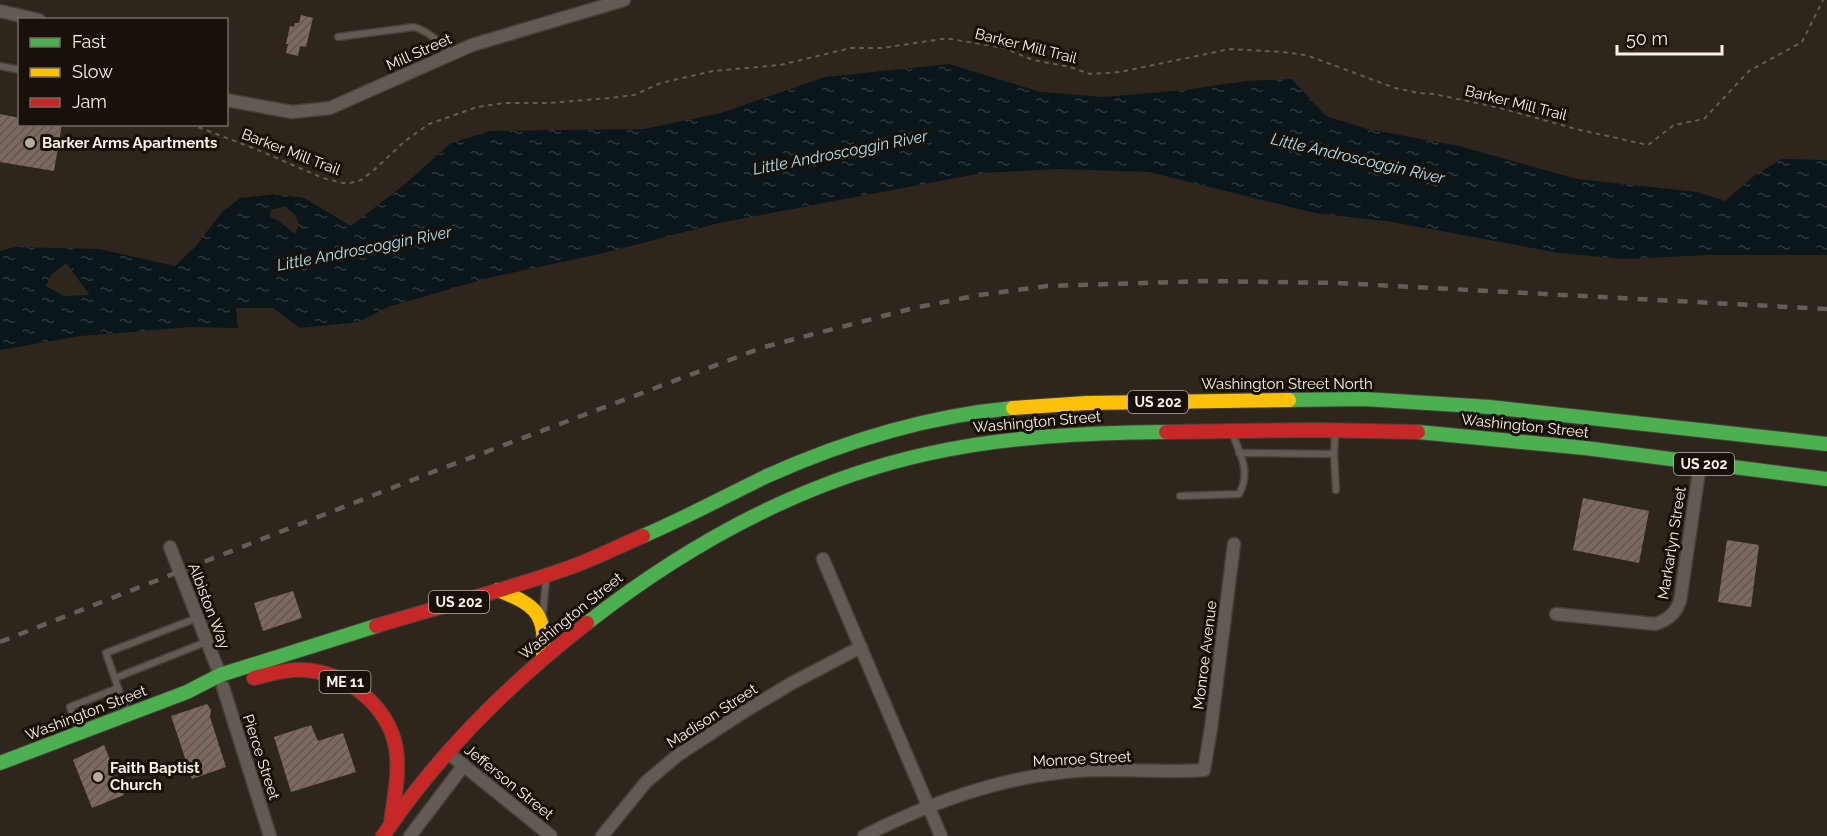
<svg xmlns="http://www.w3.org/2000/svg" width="1827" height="836" viewBox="0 0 1827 836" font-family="Raleway,sans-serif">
	<defs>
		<pattern id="water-ripples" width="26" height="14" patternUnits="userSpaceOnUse" patternTransform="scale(1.5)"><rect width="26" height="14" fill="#0a161a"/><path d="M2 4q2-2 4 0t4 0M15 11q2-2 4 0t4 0" fill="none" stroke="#2f383b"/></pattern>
		<pattern id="building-hatch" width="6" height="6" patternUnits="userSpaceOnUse" patternTransform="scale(1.5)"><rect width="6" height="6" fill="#7d6862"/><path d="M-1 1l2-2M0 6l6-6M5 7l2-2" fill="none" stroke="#625652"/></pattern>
	</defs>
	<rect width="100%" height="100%" fill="#2e251c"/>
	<path fill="url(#water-ripples)" fill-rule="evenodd" d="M949,64L1041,92L1103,97L1184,90L1246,81L1292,79L1326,116L1367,129L1459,146L1577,179L1697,192L1725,201L1755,175L1782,159L1827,160V255H1710L1624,259L1559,253L1392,222L1315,213L1149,172L1058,169L982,173L719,223L604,253L488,278L388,307L359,322L300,328L273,308H236L238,328L190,327L81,336L0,350V251L15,247L99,249L175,266L195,247L222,212L240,198L276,194L304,198L351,226L405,184L451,143L490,131L644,129L721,113L825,77ZM285,206L296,216L299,224L295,234L279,221L270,217L271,210ZM66,263L89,294V295L64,296L46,286L51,275Z"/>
	<g fill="url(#building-hatch)">
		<path d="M301,15L313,18L306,47L300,46L298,56L286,53L288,44H286L290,26L294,27L295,23H299Z"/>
		<path d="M0,114L20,118V124H62L54,171L0,162Z"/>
		<path d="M1583,498L1649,511L1639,563L1573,550Z"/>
		<path d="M1727,540L1759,545L1751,607L1718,602Z"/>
		<path d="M293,591L302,618L263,631L254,603Z"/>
		<path d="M207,704L211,710L210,717L226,767L192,779L171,716Z"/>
		<path d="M311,725L318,741L343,733L356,772L291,792L274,737Z"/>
		<path d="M104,745L124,795L92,808L73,760Z"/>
	</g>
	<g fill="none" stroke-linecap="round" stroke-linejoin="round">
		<defs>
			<g id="lane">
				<path d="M338,37L414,27C430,32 440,43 451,54"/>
				<path d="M0,66L20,70"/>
				<path d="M1239,453L1334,454L1335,435"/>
				<path d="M1334,454L1336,490"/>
				<path d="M1180,496L1239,494C1251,473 1241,456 1233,435"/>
				<path d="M543,612L546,580"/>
				<path d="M115,678L206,642"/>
				<path d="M118,688L106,653L197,618"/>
				<path d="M77,730L70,707L118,688L127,711"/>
			</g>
			<g id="street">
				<path d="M0,11L39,20"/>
				<path d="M226,100L292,112L330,108L472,45L624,0"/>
				<path d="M170,547L220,675"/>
				<path d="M823,559L941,836"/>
				<path d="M1556,614L1655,624C1668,620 1675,614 1680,601L1700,464"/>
				<path d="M223,687L270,836"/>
				<path d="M447,752L551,836"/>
				<path d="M410,836L464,765"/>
				<path d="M602,836L646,782L678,755L742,713L792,683L861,647"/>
				<path d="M864,836C931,802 1000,777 1075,771C1118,768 1161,773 1204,770L1211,728L1234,544"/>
			</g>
			<g id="fast">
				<path d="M1289,400L1364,399L1490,407L1827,444"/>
				<path d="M1418,432L1585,448L1827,479"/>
				<path d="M643,536C685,518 726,496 767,476C845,441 928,416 1013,408"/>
				<path d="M587,623C688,544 805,480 931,453C1008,436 1087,433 1166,432"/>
				<path d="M0,763L187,692L220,675L376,626"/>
			</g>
			<g id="slow">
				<path d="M1013,408L1086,403L1289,400"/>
				<path d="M498,590C538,606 546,614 543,658"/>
			</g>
			<g id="jam">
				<path d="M1166,432L1316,430L1418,432"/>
				<path d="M376,626C441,606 507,590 571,567C596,558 619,546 643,536"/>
				<path d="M254,678C270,674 287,669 304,670C347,672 388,706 396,748C400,773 394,798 391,822"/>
				<path d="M383,836C438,754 510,683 587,623"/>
			</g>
		</defs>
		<use href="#lane" stroke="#484038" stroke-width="9"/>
		<use href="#street" stroke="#484038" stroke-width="15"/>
		<use href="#fast" stroke="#484038" stroke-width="16"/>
		<use href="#slow" stroke="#484038" stroke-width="16"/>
		<use href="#jam" stroke="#484038" stroke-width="16"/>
		<path stroke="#645d56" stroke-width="2" stroke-dasharray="4.5 4.5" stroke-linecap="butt" d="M190,124L253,148L323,178L343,183H350L361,180L374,170L405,141L429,124L477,107L504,103H548L610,98L634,95L661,83L713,71L780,65L851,48H882L942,39H951L1004,48L1033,60L1070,67L1090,74L1120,72L1230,49L1281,52L1306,55L1395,88L1419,93L1434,94L1500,108L1576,129L1648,145L1674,125L1704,119L1749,71L1802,42L1823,0"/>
		<use href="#lane" stroke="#625b54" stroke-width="6"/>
		<use href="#street" stroke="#625b54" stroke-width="12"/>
		<use href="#fast" stroke="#4caf50" stroke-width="14"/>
		<use href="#slow" stroke="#ffc107" stroke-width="14"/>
		<use href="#jam" stroke="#c62828" stroke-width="14"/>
		<path stroke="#655e58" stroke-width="4.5" stroke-dasharray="10 10" stroke-linecap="butt" d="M0,642L430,473L764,347L914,308L979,295L1047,286L1207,281L1338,283L1827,309"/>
	</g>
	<g fill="#b4aa9f" stroke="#181109" stroke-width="2">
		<circle cx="30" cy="143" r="6"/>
		<circle cx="98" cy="777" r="6"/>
	</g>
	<g text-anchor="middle" stroke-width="6" stroke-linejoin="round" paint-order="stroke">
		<g fill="#181109" stroke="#b8aea4" stroke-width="1.5">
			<rect x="1128" y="391" width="60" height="22" rx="4.5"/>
			<rect x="1674" y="453" width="60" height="22" rx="4.5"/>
			<rect x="429" y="591" width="60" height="22" rx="4.5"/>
			<rect x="319.5" y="671" width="51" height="22" rx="4.5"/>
		</g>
		<g font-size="14" font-weight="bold" fill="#fcf1e6">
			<text x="1158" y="407">US 202</text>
			<text x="1704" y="469">US 202</text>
			<text x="459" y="607">US 202</text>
			<text x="345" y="687">ME 11</text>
		</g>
		<g font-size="15" fill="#fcf1e6" stroke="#181109">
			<text transform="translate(1026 46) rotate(14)" y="5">Barker Mill Trail</text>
			<text transform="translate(419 52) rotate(-24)" y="5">Mill Street</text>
			<text transform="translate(1516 103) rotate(14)" y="5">Barker Mill Trail</text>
			<text transform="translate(291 152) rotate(21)" y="5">Barker Mill Trail</text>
			<text x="1287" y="389">Washington Street North</text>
			<text transform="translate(1037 422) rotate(-5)" y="5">Washington Street</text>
			<text transform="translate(1525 426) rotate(6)" y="5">Washington Street</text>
			<text transform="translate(1672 543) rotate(-81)" y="5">Markarlyn Street</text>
			<text transform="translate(209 606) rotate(69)" y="5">Albiston Way</text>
			<text transform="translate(571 616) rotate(-39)" y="5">Washington Street</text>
			<text transform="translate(1205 655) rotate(-83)" y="5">Monroe Avenue</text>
			<text transform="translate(86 713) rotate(-21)" y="5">Washington Street</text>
			<text transform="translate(712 716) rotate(-33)" y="5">Madison Street</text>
			<text transform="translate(261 757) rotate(72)" y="5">Pierce Street</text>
			<text transform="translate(1082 759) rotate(-3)" y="5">Monroe Street</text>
			<text transform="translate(509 782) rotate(39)" y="5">Jefferson Street</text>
		</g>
		<g font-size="15" font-weight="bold" fill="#fcf1e6" stroke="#181109" text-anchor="start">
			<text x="42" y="148">Barker Arms Apartments</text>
			<text x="110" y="773">Faith Baptist<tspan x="110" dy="17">Church</tspan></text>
		</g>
		<g font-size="16" font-style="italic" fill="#ade0f3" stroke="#181109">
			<text transform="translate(840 152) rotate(-11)" y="6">Little Androscoggin River</text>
			<text transform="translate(1358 158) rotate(13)" y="6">Little Androscoggin River</text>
			<text transform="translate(364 248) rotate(-11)" y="6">Little Androscoggin River</text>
		</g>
	</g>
	<rect x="18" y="18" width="210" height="108" fill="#181109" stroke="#736b61" stroke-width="1.5"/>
	<rect x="30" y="38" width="30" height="9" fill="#4caf50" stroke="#736b61" stroke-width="1.5"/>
	<text x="72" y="48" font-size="18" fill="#fcf1e6">Fast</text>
	<rect x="30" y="68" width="30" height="9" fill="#ffc107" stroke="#736b61" stroke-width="1.5"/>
	<text x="72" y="78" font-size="18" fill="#fcf1e6">Slow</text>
	<rect x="30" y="98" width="30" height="9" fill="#c62828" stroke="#736b61" stroke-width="1.5"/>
	<text x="72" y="108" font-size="18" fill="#fcf1e6">Jam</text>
	<path d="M1617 45v9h105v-9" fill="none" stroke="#fcf1e6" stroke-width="3"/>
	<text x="1626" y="45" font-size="18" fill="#fcf1e6" stroke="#181109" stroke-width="4.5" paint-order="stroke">50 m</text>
</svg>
